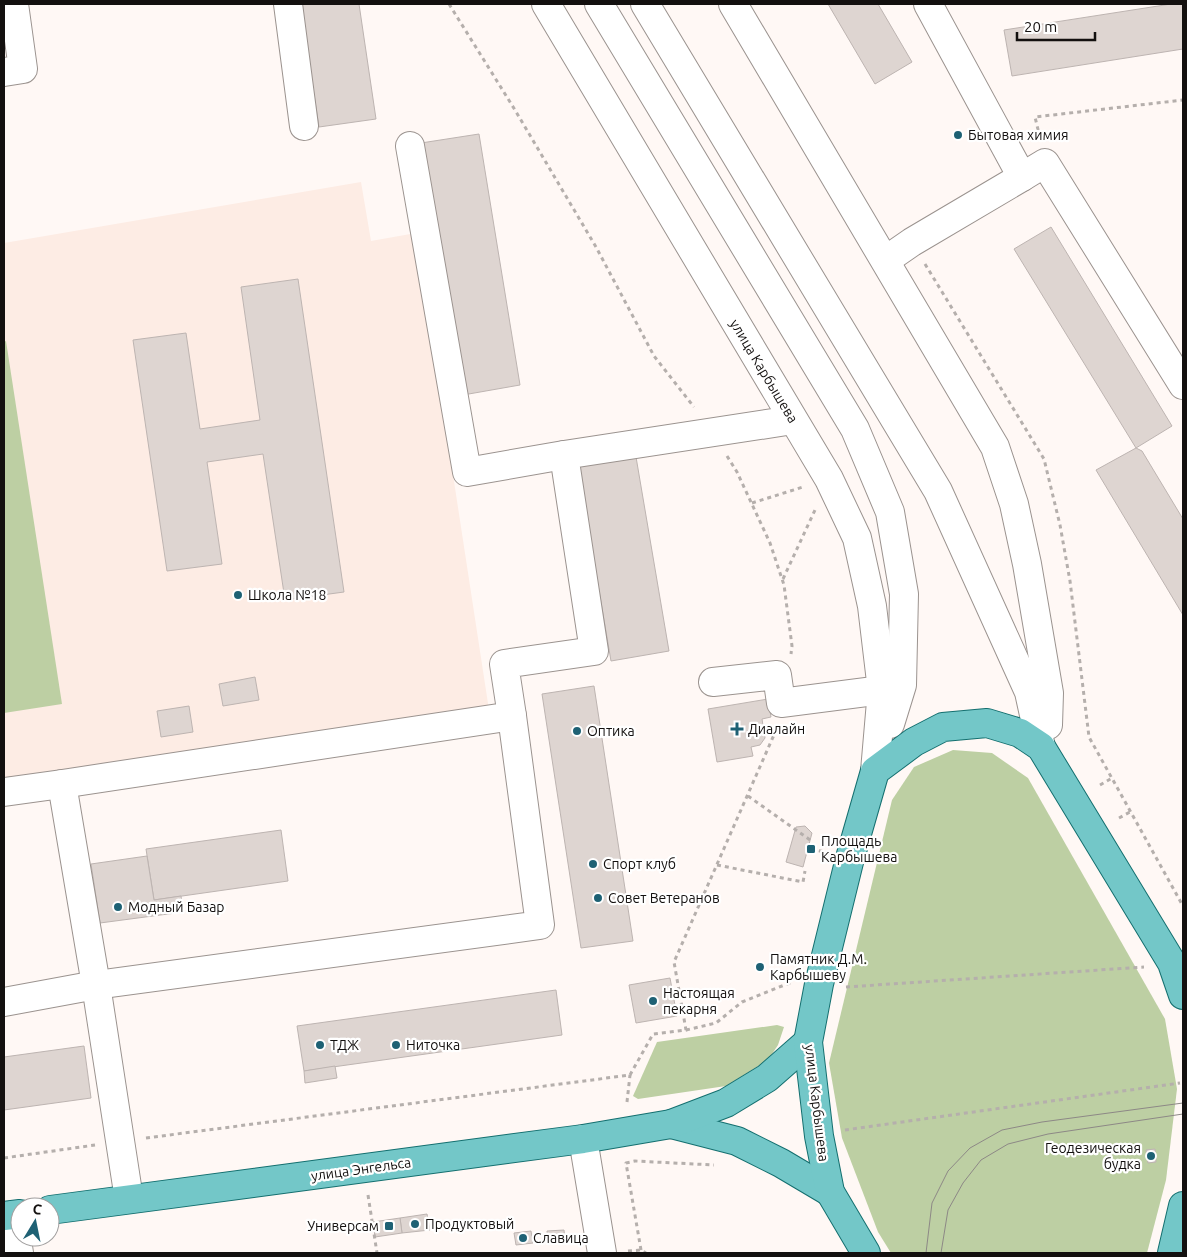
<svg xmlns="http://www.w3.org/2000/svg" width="1187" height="1257" viewBox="0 0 1187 1257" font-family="Ubuntu,sans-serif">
	<rect width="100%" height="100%" fill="#fff8f5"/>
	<path fill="#fdece4" d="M361,182L371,241L416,233L489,710L4,780V243Z"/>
	<g fill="#bdcfa3">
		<path d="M6,341L62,704L4,713V342Z"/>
		<path d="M953,750L992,753L1028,778L1165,1019L1177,1089L1166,1180L1147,1253H891L878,1232L842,1138L829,1063L892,800L914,767Z"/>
		<path d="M777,1025L784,1027L778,1045L768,1060L726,1086L638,1099L633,1096L657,1042Z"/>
	</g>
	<g fill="#ded5d1" stroke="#bdb4b1">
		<path d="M300,4H359L376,119L319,127Z"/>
		<path d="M828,4H878L912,62L875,84Z"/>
		<path d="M1171,4H1183V49L1012,76L1004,30Z"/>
		<path d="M479,134L520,385L463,395L421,143Z"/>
		<path d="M1051,227L1172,426L1136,448L1014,249Z"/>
		<path d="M298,279L344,592L285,600L263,454L207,462L222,564L167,571L133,340L186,333L200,429L260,420L241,287Z"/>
		<path d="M1136,448L1142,451L1183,519V615L1096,470Z"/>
		<path d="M635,451L669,651L611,661L577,461Z"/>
		<path d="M255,677L259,700L223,706L219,684Z"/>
		<path d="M594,686L633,941L581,948L542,694Z"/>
		<path d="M768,699L771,717L762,719L765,738L760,745L751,747L753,756L717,762L708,709Z"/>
		<path d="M189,706L193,732L161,737L157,711Z"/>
		<path d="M805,826L812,833L803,867L786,862L796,827Z"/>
		<path d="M281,830L288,881L154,900L146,849Z"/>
		<path d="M147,856L154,900L181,896L183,912L100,923L91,864Z"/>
		<path d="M670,978L677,1016L636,1023L629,985Z"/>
		<path d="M556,990L562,1035L304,1071L297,1026Z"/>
		<path d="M84,1046L91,1098L4,1110V1057Z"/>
		<path d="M335,1066L337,1078L305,1083L304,1071Z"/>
		<path d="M1155,1149L1156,1162L1148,1163L1146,1150Z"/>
		<path d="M427,1214L430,1230L402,1233L400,1218Z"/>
		<path d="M400,1218L402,1233L375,1237L373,1222Z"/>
		<path d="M564,1230L565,1240L548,1242L547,1231Z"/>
		<path d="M531,1231L533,1243L516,1245L514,1233Z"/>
	</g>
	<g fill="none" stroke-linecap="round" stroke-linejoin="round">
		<defs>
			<g id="minor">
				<path d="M288,4L304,126"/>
				<path d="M546,4L829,479L857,538L872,606L882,690L875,771"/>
				<path d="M599,4L855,429L890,512L904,594L902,685L890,724"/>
				<path d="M645,4L938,491L1029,692L1041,747"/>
				<path d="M733,4L995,447L1014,504L1027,564L1049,693L1048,725"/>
				<path d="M928,4L1022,177L1045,163L1183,385"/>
				<path d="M4,72L23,69L14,4"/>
				<path d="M410,146L467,472L564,455"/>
				<path d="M886,260L912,242L1022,177"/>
				<path d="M713,682L777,675L781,703L882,690"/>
				<path d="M62,784L96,985L129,1199"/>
				<path d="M4,792L62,784L512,716L504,664L594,651L564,455L793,420"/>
				<path d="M4,1002L96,985L540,925L512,716"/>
				<path d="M583,1139L602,1253"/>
				<path d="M13,1215L19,1253"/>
			</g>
			<g id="major">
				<path d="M671,1124L737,1141L781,1163L830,1192"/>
				<path d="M50,1210L583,1139L671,1124L726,1103L767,1078L808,1042"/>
				<path d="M4,1216L20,1214"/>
				<path d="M866,1253L830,1192L819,1136L808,1042L819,984L850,858L875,771L914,742L943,727L987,723L1020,733L1041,747L1172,963L1183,995"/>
				<path d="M1172,1253L1183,1206"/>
			</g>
		</defs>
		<use href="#minor" stroke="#9b938f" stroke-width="30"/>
		<use href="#major" stroke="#146f6f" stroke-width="30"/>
		<g stroke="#b5afac" stroke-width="3" stroke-dasharray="4 4" stroke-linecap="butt">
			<path d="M449,4L515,110L596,247L654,356L694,407"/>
			<path d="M1040,138L1035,117L1183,100"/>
			<path d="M925,264L1044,459L1060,525L1070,581L1089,737L1183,906"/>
			<path d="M727,456L737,472L770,543L784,585L792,646L791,654"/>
			<path d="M752,503L803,487"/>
			<path d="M783,579L815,510"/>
			<path d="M1100,785L1112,778"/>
			<path d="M748,796L813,842"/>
			<path d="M1119,818L1130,812"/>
			<path d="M811,849L825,852"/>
			<path d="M717,865L803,882L805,871"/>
			<path d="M846,987L1144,967"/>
			<path d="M686,1030L716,1023L742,1002L792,982"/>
			<path d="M627,1102L630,1075"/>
			<path d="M845,1130L1180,1083"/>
			<path d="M146,1138L630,1075L653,1034L686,1030L674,962L777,728"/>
			<path d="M4,1158L95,1145"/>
			<path d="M368,1195L377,1253"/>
			<path d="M641,1250L626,1163L635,1161L714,1165"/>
			<path d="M628,1251L641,1250L646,1253"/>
		</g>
		<use href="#minor" stroke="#fff" stroke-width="28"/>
		<use href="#major" stroke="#73c7c8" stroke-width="28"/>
		<g stroke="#8d8886" stroke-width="1">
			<path d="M926,1253L932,1203L948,1171L970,1148L1002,1130L1042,1122L1183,1103"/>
			<path d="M941,1253L948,1210L963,1183L981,1160L1008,1144L1048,1134L1183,1114"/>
		</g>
	</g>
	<g fill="#1e6174" stroke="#fff" stroke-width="2">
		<circle cx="958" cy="135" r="5"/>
		<circle cx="238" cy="595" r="5"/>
		<path d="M734.5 721.5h5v5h5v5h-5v5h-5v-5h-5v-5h5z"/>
		<circle cx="577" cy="731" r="5"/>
		<rect x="806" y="844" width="10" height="10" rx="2.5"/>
		<circle cx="593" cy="864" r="5"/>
		<circle cx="598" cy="898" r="5"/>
		<circle cx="118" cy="907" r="5"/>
		<circle cx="760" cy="967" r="5"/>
		<circle cx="653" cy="1001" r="5"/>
		<circle cx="320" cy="1045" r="5"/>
		<circle cx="396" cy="1045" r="5"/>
		<circle cx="1151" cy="1156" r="5"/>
		<circle cx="415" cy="1224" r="5"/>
		<rect x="384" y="1221" width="10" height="10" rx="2.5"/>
		<circle cx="523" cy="1238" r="5"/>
	</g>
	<g text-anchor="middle" stroke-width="4.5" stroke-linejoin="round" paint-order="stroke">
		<g font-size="14" fill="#13100f" stroke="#fff" text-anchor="start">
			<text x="968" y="140">Бытовая химия</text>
			<text x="248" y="600">Школа №18</text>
			<text x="748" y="734">Диалайн</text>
			<text x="587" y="736">Оптика</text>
			<text x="821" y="846">Площадь<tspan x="821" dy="16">Карбышева</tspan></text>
			<text x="603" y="869">Спорт клуб</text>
			<text x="608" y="903">Совет Ветеранов</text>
			<text x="128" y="912">Модный Базар</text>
			<text x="770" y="964">Памятник Д.М.<tspan x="770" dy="16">Карбышеву</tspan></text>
			<text x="663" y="998">Настоящая<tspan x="663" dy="16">пекарня</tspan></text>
			<text x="330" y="1050">ТДЖ</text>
			<text x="406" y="1050">Ниточка</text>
			<text x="1141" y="1153" text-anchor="end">Геодезическая<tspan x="1141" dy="16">будка</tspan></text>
			<text x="425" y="1229">Продуктовый</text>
			<text x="379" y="1231" text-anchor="end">Универсам</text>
			<text x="533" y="1243">Славица</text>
		</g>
		<g font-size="14" fill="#13100f" stroke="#fff">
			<text transform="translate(764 371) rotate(59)" y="5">улица Карбышева</text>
			<text transform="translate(817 1103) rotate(83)" y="5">улица Карбышева</text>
			<text transform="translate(361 1169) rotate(-8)" y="5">улица Энгельса</text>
		</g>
	</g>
	<rect width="1187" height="1257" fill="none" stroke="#13100f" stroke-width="10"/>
	<g transform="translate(35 1222) rotate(10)"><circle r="24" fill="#ffffff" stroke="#a19f9f"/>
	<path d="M0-4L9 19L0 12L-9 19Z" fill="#1e6174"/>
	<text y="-8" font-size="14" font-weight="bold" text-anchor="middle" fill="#13100f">С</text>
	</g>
	<path d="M1017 32v8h78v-8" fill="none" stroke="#13100f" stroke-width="2.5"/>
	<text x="1024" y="32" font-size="15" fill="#13100f" stroke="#ffffff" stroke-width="4" paint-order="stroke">20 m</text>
</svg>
